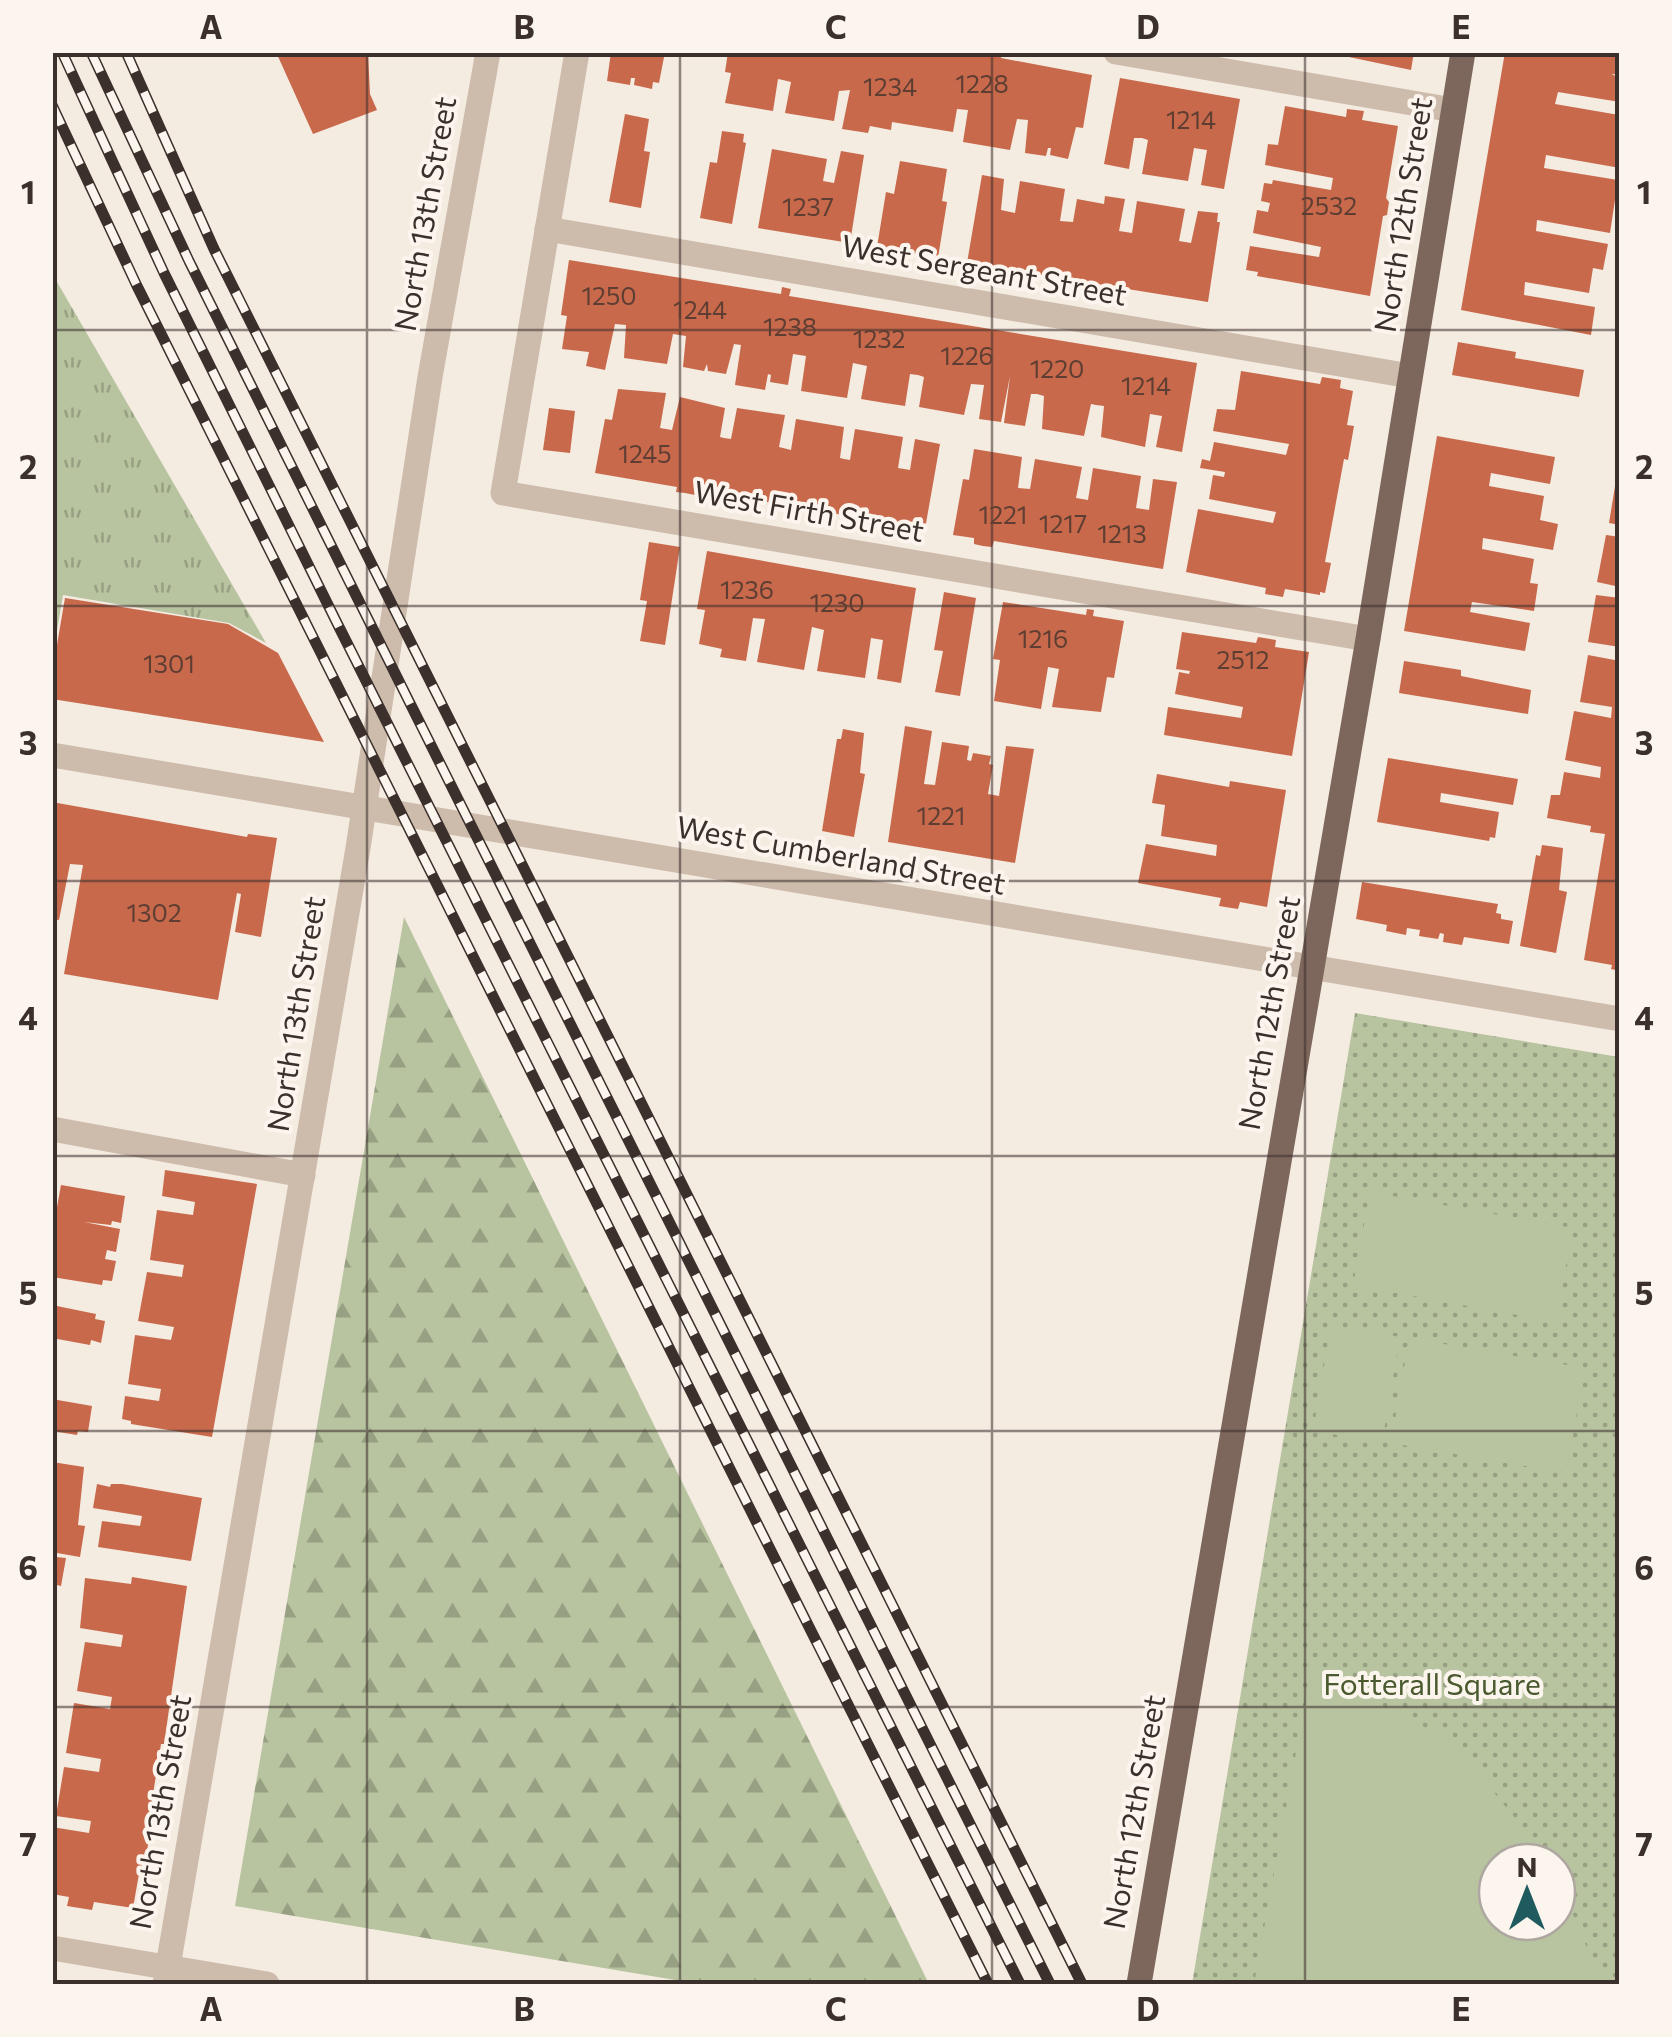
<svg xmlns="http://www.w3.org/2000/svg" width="1672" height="2037" viewBox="0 0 1672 2037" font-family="Commissioner,sans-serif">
	<defs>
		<pattern id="grass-tufts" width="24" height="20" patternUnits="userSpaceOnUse" patternTransform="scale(2.5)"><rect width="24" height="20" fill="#b8c4a0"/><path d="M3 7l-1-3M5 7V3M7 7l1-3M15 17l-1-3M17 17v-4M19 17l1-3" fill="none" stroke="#97a083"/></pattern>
		<pattern id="forest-firs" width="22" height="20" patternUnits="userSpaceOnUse" patternTransform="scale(2.5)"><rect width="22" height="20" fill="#b8c4a0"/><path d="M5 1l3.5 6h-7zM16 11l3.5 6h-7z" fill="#97a083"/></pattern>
		<pattern id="park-dots" width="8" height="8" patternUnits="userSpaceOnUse" patternTransform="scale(2.5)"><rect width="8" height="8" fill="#b8c4a0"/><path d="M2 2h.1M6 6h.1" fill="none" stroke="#97a083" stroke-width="1.8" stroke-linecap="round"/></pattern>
	</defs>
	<rect width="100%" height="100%" fill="#f4ebe1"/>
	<path fill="url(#grass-tufts)" d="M53,275L266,643L229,623L63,595L53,654Z"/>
	<path fill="url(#forest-firs)" d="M404,917L929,1984H699L235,1906Z"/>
	<path fill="url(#park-dots)" fill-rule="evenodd" d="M1355,1013L1619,1057V1984H1192ZM1497,1862H1557V1922H1497Z"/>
	<g fill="#b8c4a0">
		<path d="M1370,1192L1573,1228L1556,1322L1353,1285Z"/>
		<path d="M1331,1325L1400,1337L1382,1442L1313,1431Z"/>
		<path d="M1409,1338L1585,1368L1566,1473L1391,1443Z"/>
		<path d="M1311,1670L1452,1741L1551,1862H1497V1922H1557V1876L1602,1984H1254Z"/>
	</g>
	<g fill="#c8694b">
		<path d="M276,52H368L370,94L377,110L313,134Z"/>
		<path d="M611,52H665L659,83L653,82L652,89L634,85L635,78H631L630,85L607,81Z"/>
		<path d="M728,52H1002L1001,58L1092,75L1083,128L1076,127L1068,159L1050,155L1051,148H1048L1046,156L1025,153L1028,120L1017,119L1010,150L963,142L968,110L957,109L953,132L892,122L891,130L870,126L868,133L842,129L850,90L839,91L834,121L785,113L791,82L783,80L778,79L773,111L725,103L731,73L725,72Z"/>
		<path d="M1325,52H1414L1411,70Z"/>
		<path d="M1505,52H1620V75L1611,74L1620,78V102L1558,92L1555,104L1619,115L1615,139L1620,140V168L1546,155L1544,168L1618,180L1610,233L1537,220L1536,231L1608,244L1603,270L1593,268L1589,293L1525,282L1524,295L1595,307L1591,335L1461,310Z"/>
		<path d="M1120,78L1240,99L1224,189L1201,185L1207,150L1194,148L1188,181L1142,174L1148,140L1142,138H1134L1129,169L1104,164Z"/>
		<path d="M1285,106L1346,117L1347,109L1364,111L1362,120L1398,126L1386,198L1389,202L1387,215L1383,216L1370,296L1257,276L1258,272L1246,270L1250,246L1319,257L1321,247L1253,233L1257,210L1268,212L1270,203L1261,201L1264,183L1272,184L1273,180L1331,190L1333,178L1265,165L1268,144L1278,145Z"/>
		<path d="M625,114L649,119L644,151L650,152L641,208L609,202Z"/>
		<path d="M722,131L744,134L743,142L746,143L732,224L700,218L710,162L717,163Z"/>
		<path d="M772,149L827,159L823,181L834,183L841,151L864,155L850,243L758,228Z"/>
		<path d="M900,161L947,169L942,201L947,202L938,258L877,247L886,192L894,194Z"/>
		<path d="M982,175L1004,179L1001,210L1015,213L1020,181L1065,189L1060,221L1073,222L1077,199L1104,204L1105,196L1125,199L1119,231L1132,233L1137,201L1185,209L1179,241L1191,243L1198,211L1218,213L1217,222H1220L1208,302L967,263Z"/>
		<path d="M569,260L781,294L782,287L791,289L789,296L1197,363L1182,452L1156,447L1162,416L1150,414L1145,447L1101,437L1104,406L1096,405L1091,404L1084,436L1042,429L1044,396L1037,394H1031L1025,426L1004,423L1010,376L1001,422L979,419L984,385L971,384L964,415L919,407L924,377L918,375L910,374L905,406L885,403L861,399L867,366L853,363L847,398L801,391L806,356L793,354L788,385L770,382L771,375L768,374L765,390L735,385L741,345L734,344L726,374L708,371L707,364L704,371L683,367L686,336L673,334L667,364L624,358L626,325L615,324L605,370L586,366L589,352L562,349L567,316L561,315Z"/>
		<path d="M1458,342L1516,352L1515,358L1584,370L1579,397L1452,375Z"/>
		<path d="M1241,371L1320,384L1322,377L1341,380L1340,388L1353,391L1347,425L1354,426L1348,460L1344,459L1325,562L1331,563L1325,593L1320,592V595L1285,589L1283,597L1265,594L1266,588L1186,572L1198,509L1273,523L1276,512L1209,499L1213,475L1224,477L1225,472L1200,468L1202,459L1210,461L1214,442L1286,455L1289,444L1213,431L1217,409L1235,410Z"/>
		<path d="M618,389L666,393L660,428L672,430L680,397L725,408L720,437L724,438L731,439L737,408L785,415L779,447L791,450L796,419L844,427L840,458L844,459L850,460L855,429L903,437L898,468L910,470L915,439L940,444L925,529L696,490L695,495L685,493L676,492L677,487L595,473L605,419L612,420Z"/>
		<path d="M549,408L575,411L570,453L543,450Z"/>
		<path d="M1437,436L1555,457L1550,484L1491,473L1489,486L1544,496L1540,520L1558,524L1553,550L1483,538L1482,549L1534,559L1530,583L1538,584L1534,611L1472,602L1470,612L1530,623L1525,651L1404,631Z"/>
		<path d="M974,449L1022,457L1018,488L1030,489L1035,459L1082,467L1076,498L1088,500L1093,468L1141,476L1136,508L1149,510L1153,479L1177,482L1163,569L994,541L992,547L983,546L974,544V538L953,535L963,479L969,480Z"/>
		<path d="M1617,474H1620V525L1609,523Z"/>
		<path d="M1606,535L1620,537V587L1597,582Z"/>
		<path d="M649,542L680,547L665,645L640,641L647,601L640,600Z"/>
		<path d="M707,551L916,588L901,683L877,679L883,640L871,638L865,678L817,671L824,630L812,627L804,670L757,662L765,619L753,618L746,661L720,657L722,649L699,644L705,610L697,609Z"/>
		<path d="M944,592L976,598L960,696L935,692L943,651L934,650Z"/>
		<path d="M1596,595L1620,598V647L1588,642Z"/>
		<path d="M65,598L228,624L278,653L324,742L52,699V674Z"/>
		<path d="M1003,602L1086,615L1087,609L1094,610L1093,616L1124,621L1114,678L1107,677L1101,712L1052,707L1059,669L1048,667L1041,709L994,701L1000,660L993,659Z"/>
		<path d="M1182,632L1256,643L1258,637L1276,640L1275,647L1309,652L1292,756L1164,735L1168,707L1241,718L1242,712L1243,707L1175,694L1179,672L1189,674L1190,671L1176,669Z"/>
		<path d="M1588,655L1620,661V971L1611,969L1612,965L1584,960L1605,834L1590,832L1591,826L1547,818L1551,795H1560L1564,772L1600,778L1601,767L1565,760L1574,711L1611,718L1612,707L1580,702Z"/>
		<path d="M1404,661L1461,670V676L1531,690L1528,714L1399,693Z"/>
		<path d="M905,726L932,731L924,784L935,785L942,742L969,746L967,760L971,761L973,753L991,756L989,764L993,765L988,794L999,796L1006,746L1034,749L1015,863L888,842Z"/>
		<path d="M843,729L864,733L860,773L865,774L854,837L822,831L837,739H841Z"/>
		<path d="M1388,758L1518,779L1513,805L1441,793L1440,802L1499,812L1495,838L1490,837L1489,841L1377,822Z"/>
		<path d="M1157,774L1229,787L1230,781L1286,790L1267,907L1240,902L1238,909L1219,906L1221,898L1138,883L1146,844L1216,856L1217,845L1161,836L1165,805L1152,803Z"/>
		<path d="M52,802L247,837L248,834L277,838L261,937L235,932L241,894L237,893L218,1000L64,974L83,865L70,864L59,920L52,919Z"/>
		<path d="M1542,845L1563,848L1559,890L1567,892L1556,953L1520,946L1536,855L1540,856Z"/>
		<path d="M1362,882L1498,904L1496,913L1501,914V919L1513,921L1509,944L1464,937L1462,945L1443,942L1444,934L1440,933L1438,939L1419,936L1420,930L1407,928L1406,935L1386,931L1387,925L1356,919Z"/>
		<path d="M165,1170L257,1184L212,1437L131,1424V1421L122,1419L125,1396L159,1401L161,1389L128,1384L135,1335L171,1340L174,1327L138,1321L147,1272L182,1277L183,1270L184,1265L150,1260L157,1210L193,1215L195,1202L162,1196Z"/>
		<path d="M61,1185L125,1196L121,1223L112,1221L111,1225L84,1222L120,1229L116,1252L107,1250L105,1259L116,1261L112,1281L103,1280L102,1285L52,1277V1235Z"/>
		<path d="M52,1305L96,1314L95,1319L105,1321L101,1343L91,1340L90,1345L52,1338Z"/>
		<path d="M52,1399L92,1406L88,1432L78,1431L77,1435L52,1431Z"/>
		<path d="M52,1462L84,1467L78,1525L85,1526L80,1557L57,1553L56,1557L66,1558L61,1586L53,1584L52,1581Z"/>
		<path d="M97,1484L110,1487L111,1484H122L202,1498L191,1561L98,1547L102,1521L140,1526L142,1516L93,1508Z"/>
		<path d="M132,1577L187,1586L164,1744H161L146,1838L149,1839L144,1869L140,1868L133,1908L94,1902L92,1910L67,1906L69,1897L52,1894V1827L89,1833L91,1821L56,1816L64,1767L99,1772L101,1759L66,1753L74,1703L110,1709L112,1697L77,1691L85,1642L121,1647L123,1635L80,1628L85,1578L131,1584Z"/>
	</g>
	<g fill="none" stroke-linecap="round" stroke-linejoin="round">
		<g stroke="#cdbbac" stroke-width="25">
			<path d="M577,52L503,493L1368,639"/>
			<path d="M1116,52L1453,110"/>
			<path d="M547,229L1410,376"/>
			<path d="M52,755L1620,1019"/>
			<path d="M52,1129L303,1175"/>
			<path d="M52,1948L267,1984"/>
			<path d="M165,1984L358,848L430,377L488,52"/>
		</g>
		<path stroke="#7d675c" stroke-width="25" d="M1139,1984L1368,639L1463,52"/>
		<defs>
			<g id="rail">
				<path d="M62,52L164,273L335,619L1020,1984"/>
				<path d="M91,52L189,261L1050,1984"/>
				<path d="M126,52L214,249L1082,1984"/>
				<path d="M52,105L137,286L988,1984"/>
			</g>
		</defs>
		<use href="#rail" stroke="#3b302b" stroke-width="11"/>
		<use href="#rail" stroke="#fbf5ee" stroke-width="8" stroke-dasharray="22" stroke-linecap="butt"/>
	</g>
	<path fill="none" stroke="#3b302b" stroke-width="2.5" stroke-opacity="0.55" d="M367,52V1984M680,52V1984M992,52V1984M1305,52V1984M52,330H1620M52,606H1620M52,881H1620M52,1156H1620M52,1431H1620M52,1707H1620"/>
	<g text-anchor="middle" stroke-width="8" stroke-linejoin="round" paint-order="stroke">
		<g font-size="25" fill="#5e3e33">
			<text x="982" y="93">1228</text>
			<text x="890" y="96">1234</text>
			<text x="1191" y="129">1214</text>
			<text x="1329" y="215">2532</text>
			<text x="808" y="216">1237</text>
			<text x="609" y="305">1250</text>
			<text x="700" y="319">1244</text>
			<text x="790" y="336">1238</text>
			<text x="879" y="348">1232</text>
			<text x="967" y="365">1226</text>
			<text x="1057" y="378">1220</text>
			<text x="1146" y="395">1214</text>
			<text x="645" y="463">1245</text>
			<text x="1003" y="524">1221</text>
			<text x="1063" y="533">1217</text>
			<text x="1122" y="543">1213</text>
			<text x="747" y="599">1236</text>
			<text x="837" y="612">1230</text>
			<text x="1043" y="648">1216</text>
			<text x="1243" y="669">2512</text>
			<text x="169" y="673">1301</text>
			<text x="941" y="825">1221</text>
			<text x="154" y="922">1302</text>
		</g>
		<g font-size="30" fill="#3b302b" stroke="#fbf5ee">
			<text transform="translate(426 214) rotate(-80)" y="10">North 13th Street</text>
			<text transform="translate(1404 215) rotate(-81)" y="10">North 12th Street</text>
			<text transform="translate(984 271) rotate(10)" y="10">West Sergeant Street</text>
			<text transform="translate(809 512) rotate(10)" y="10">West Firth Street</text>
			<text transform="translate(841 856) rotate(10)" y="10">West Cumberland Street</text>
			<text transform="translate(1270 1013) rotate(-80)" y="10">North 12th Street</text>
			<text transform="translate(297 1014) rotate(-81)" y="10">North 13th Street</text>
			<text transform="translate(161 1812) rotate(-80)" y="10">North 13th Street</text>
			<text transform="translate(1135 1812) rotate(-80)" y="10">North 12th Street</text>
		</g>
		<g font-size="30" fill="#4a5a2e" stroke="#fbf5ee">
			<text x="1432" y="1695">Fotterall Square</text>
		</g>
	</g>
	<rect width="1672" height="2037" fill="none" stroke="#fbf5ee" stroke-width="110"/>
	<g transform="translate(1527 1892)"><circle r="48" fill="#fbf5ee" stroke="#aea6a0" stroke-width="2.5"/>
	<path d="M0-8L18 38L0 25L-18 38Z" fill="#1f5a5e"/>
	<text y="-15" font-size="28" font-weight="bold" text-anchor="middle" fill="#3b302b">N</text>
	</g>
	<rect x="55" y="55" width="1562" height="1927" fill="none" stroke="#3b302b" stroke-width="4"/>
	<g font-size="32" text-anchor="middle" font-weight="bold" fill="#3b302b">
		<text x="211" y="39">A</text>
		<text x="524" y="39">B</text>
		<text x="836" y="39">C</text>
		<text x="1148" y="39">D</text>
		<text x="1461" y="39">E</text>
		<text x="28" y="204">1</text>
		<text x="1644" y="204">1</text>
		<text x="28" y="479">2</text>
		<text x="1644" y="479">2</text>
		<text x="28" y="755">3</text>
		<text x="1644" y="755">3</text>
		<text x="28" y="1030">4</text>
		<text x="1644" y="1030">4</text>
		<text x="28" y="1305">5</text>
		<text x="1644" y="1305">5</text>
		<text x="28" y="1580">6</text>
		<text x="1644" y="1580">6</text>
		<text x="28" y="1856">7</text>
		<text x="1644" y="1856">7</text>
		<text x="211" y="2021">A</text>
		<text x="524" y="2021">B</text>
		<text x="836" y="2021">C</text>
		<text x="1148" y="2021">D</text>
		<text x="1461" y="2021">E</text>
	</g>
</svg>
